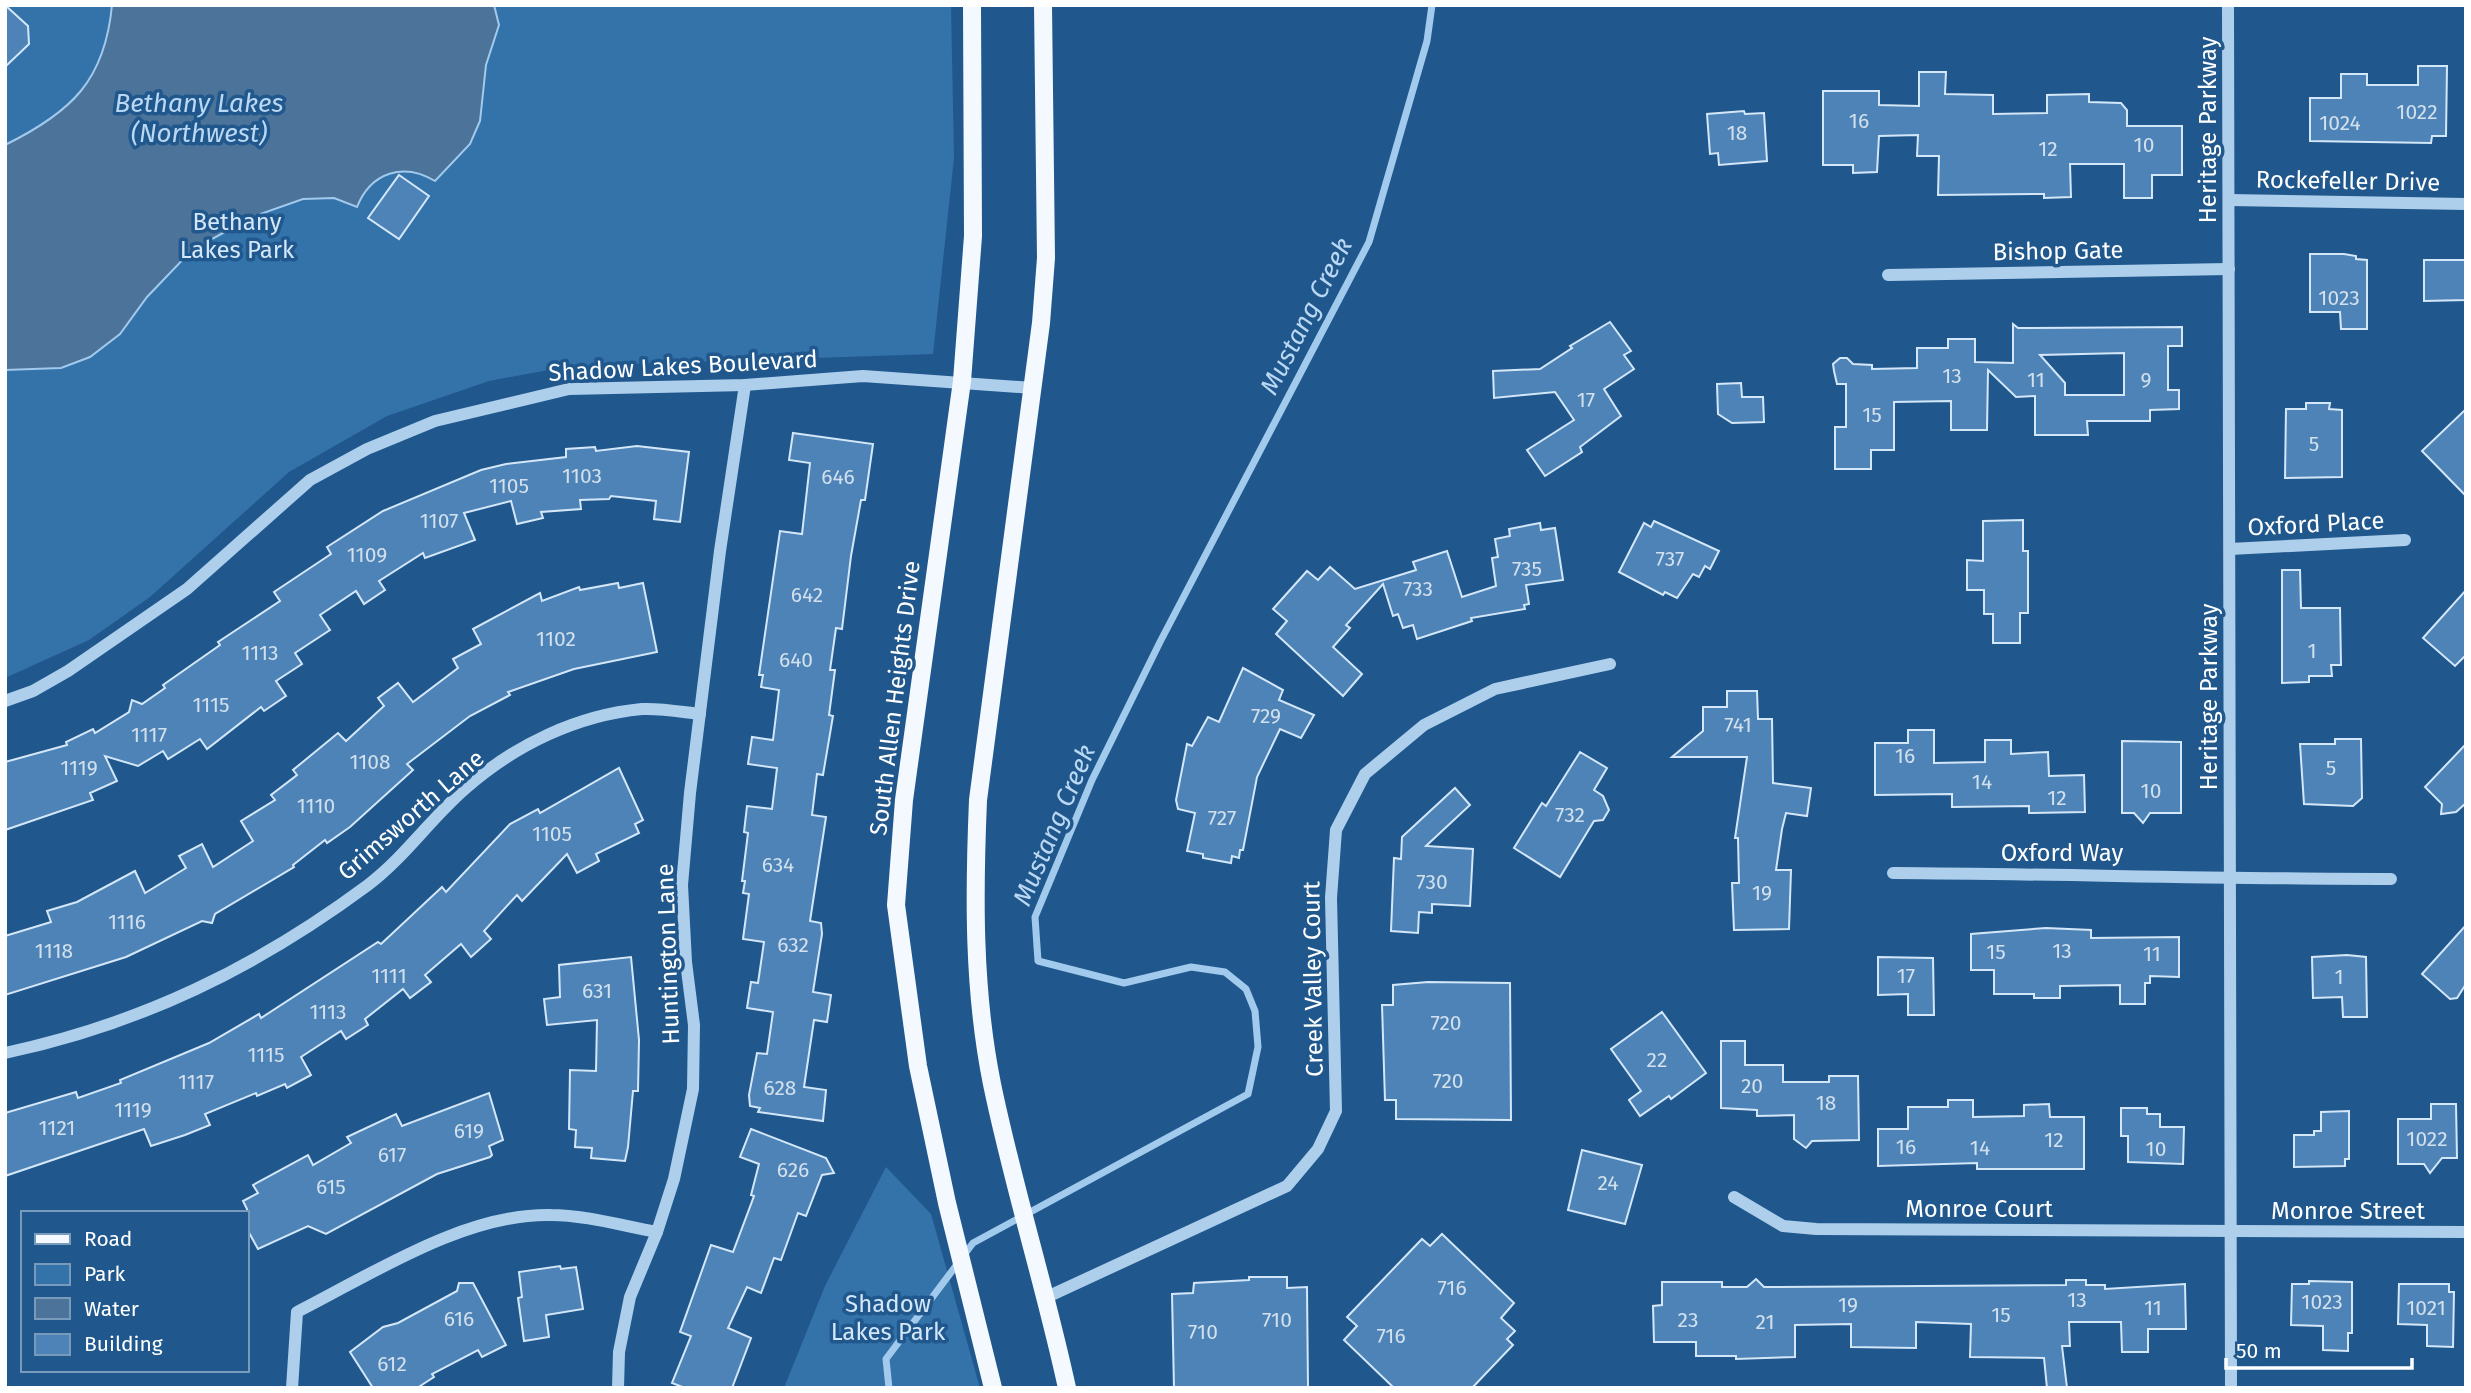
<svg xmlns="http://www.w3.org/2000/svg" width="2471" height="1393" viewBox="0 0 2471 1393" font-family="'Fira Sans',sans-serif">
	<rect width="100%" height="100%" fill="#20588d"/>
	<g fill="#3472aa">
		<path d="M5,5H951L954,158L933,354L570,366L489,381L387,416L289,472L150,597L89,640L5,678Z"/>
		<path d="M886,1167L931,1214L980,1388H784L825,1286Z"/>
	</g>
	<path fill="#4c7399" stroke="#a2caed" stroke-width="2" d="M112,5H494L499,25L486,65L480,121L470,144L435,181C404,162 371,172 357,207L334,198L303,199L252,217L192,250L147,297L120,334L90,357L61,368L5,370V145C72,112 105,80 112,5Z"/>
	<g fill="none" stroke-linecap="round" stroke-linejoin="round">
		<path stroke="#a2caed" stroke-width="7" d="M889,1388L886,1359L973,1243L1248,1094L1258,1047L1255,1011L1246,989L1225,972L1191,967L1124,983L1038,961L1035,917L1092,780L1160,642L1369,242L1427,41L1432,5"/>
	</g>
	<g fill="#4d83b6" stroke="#d4e7f9" stroke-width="2" fill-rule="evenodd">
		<path d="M5,5L28,26L29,44L5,67Z"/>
		<path d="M2418,66H2447L2446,136H2432L2431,143L2310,141V98H2341V74H2367V85H2418Z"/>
		<path d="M1919,72H1946L1945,94L1993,95V114L2047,113V95L2089,94V102L2121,103L2127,110V126H2182V175H2152V198H2124V164H2070L2071,197L2044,198V194L1938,195L1939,156H1917L1918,135L1879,136L1877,172L1853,173V165H1823V91H1879V105L1919,106Z"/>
		<path d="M1744,111L1745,114L1764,113L1767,161L1719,165L1718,153L1710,154L1707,114Z"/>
		<path d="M399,175L429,196L399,239L368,218Z"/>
		<path d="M2310,254H2344L2356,256V259L2367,260V329H2341L2340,312H2310Z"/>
		<path d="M2424,260H2466V300L2424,301Z"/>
		<path d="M1610,322L1631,351L1624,355L1634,369L1604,389L1621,416L1580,447L1582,452L1545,476L1527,450L1574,420L1555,392L1494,398L1493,371L1540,369L1572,348L1570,346Z"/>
		<path d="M2013,324L2018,328L2182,327V346H2168V390H2179V409L2150,410V421H2087L2088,435H2035V396L2016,397L1988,370L1987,430H1951V401L1894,402V450H1871V469H1835V427H1846V384H1837L1834,371L1833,364L1840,358H1847L1853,364L1872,365V369L1917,368V348H1948V339H1975V362L2013,363ZM2124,353V395H2065V383L2040,355Z"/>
		<path d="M1741,383L1742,397H1763L1764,422L1732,423L1718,414L1717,384Z"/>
		<path d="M2306,403H2330L2329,409L2342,410V477L2285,478L2286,409H2306Z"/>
		<path d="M2466,409V496L2422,451Z"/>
		<path d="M793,433L873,444L865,500H861L851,556L842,629L836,628L830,670H835L829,715L833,716L823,775L817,774L812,815L826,817L810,921L821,923L822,934L813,992L831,995L827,1022L814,1020L804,1087L826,1090L823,1121L758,1112L760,1108L750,1106L749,1095L757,1053L767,1054L773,1012L747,1008L751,982L758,983L764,942L743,939L749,894L743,893L745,881H742L748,833L744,832L747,806L772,809L777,768L748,764L752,737L773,740L779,690L761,687L763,675H759L780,531L802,534L810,463L789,460Z"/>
		<path d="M637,446L689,452L680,522L654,519L656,501L611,496L609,499L580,500L581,509L541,512L543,518L517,524L511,501L464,513L475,540L425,558L423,553L379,581L385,590L364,604L356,591L320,615L330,630L295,653L302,664L276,681L286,696L264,711L261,707L207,749L200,739L168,759L163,751L138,766L105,756L117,781L90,793L93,800L5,830V762L67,745L66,742L93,729L95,733L129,712L132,700L142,704L165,688L163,685L220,645L218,642L280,601L274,592L331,554L327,547L383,511L481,470L506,464L566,457V449L595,447L596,451Z"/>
		<path d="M2023,520V551H2028V613H2020V643H1993V614H1984V590H1967V560L1983,561V521Z"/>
		<path d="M1654,521L1719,551L1710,569L1705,566L1699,577L1693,574L1677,598L1665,592L1663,595L1619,572L1644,523L1651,527Z"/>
		<path d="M1540,523L1541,530L1555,528L1563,580L1526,585L1529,604L1524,605L1525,609L1471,618L1472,621L1417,639L1413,625L1403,628L1398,614L1393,616L1383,584L1346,625L1350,628L1333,647L1362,674L1343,696L1276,634L1287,621L1273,609L1307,571L1318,580L1330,567L1355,589L1416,570L1413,562L1447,551L1462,597L1496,586L1492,558L1498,557L1495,539L1510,536L1509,529Z"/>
		<path d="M2282,570H2300L2301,608H2340L2341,665H2331L2332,676H2309V682L2282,683Z"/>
		<path d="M618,583L619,588L643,583L657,652L574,669L508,692L510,695L470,716L407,764L413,770L350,827L327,843L325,840L293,865L294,867L215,914L212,923L202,921L126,957L5,995V936L51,922L47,911L77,902L135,871L145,893L186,868L179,856L202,844L213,867L253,841L241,821L275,800L271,795L297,775L293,770L338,733L346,741L384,706L378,698L398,683L413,702L458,668L453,659L481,644L473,629L540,593L542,601L579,587L580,590Z"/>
		<path d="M2466,590V655L2455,666L2423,638Z"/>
		<path d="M1243,668L1283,690L1279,700L1314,715L1301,738L1280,729L1257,777L1243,850H1240L1239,858L1232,856L1231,863L1203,858V854L1187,851L1195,813L1178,809L1176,800L1187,744L1192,746L1208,717L1219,722Z"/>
		<path d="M1727,691H1757L1758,719H1772L1773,783L1811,788L1807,816L1786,813L1782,829L1776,870H1791L1789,929L1734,930L1732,883H1739L1738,838H1735L1747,757H1672L1703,731V707H1727Z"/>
		<path d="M1908,730H1934V763L1985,762V740H2011V754L2048,752L2049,776L2084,775L2085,812L2029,813V806L1952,807V794L1875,795V743H1908Z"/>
		<path d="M2335,739H2361L2362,798L2353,806L2304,804L2300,744H2335Z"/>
		<path d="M2122,741L2181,742V813H2150L2143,823L2134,813H2122Z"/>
		<path d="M2466,744V803L2456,812L2441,814L2442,804L2425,787Z"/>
		<path d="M1580,752L1607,768L1594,790L1603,796L1609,810L1603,820L1594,821L1560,877L1514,848L1542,803L1546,806Z"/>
		<path d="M619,768L643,820L635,824L639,833L596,854L599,861L577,873L567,854L522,901L517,895L484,931L491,939L471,957L461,944L425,975L431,982L410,998L403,989L365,1019L368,1025L346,1039L341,1031L301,1057L311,1075L287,1088L285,1084L257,1096L256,1093L205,1114L210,1125L185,1135L151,1146L144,1129L5,1176V1113L76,1092L78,1098L121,1083L120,1080L209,1043L259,1014L261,1018L378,942L381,944L442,887L446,892L510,824L538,809L540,813Z"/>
		<path d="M1455,788L1470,805L1426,846L1473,849L1470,906L1432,904V913L1419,912L1418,933L1391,931L1394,858L1401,859L1402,837Z"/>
		<path d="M2466,925V984L2457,998L2450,999L2422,974Z"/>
		<path d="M2046,928L2091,930V938L2179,937V977L2150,976V983H2145V1004H2120V985L2060,986V998H2034V994H1994V970H1971V934Z"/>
		<path d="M2347,955L2366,957L2367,1017H2343L2342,997L2313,998L2312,957Z"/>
		<path d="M631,957L639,1040L638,1091H633L628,1147L625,1161L591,1158L592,1148L575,1147L576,1130L569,1129L570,1070L596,1071L597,1020L547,1025L544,999L560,997L559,965Z"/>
		<path d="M1878,957L1933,958L1934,1015H1908V994L1878,995Z"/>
		<path d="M1428,982L1510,983L1511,1120L1396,1119V1100H1385L1382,1005H1393V985Z"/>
		<path d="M1662,1012L1706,1073L1671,1099L1669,1096L1640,1116L1629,1100L1641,1091L1611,1049Z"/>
		<path d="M1721,1041H1745V1065H1783V1082H1829V1076H1858L1859,1140L1812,1141L1806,1148L1794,1139V1115L1757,1116V1110L1721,1108Z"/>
		<path d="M489,1093L503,1140L489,1146L492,1155L490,1157L437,1174L326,1234L308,1226L258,1249L247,1229V1209L243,1201L258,1193L253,1185L308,1155L313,1165L351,1143L347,1137L396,1114L402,1126Z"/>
		<path d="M1948,1100H1973V1117L2024,1116V1105L2049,1104L2050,1117H2084V1169H1977V1163L1878,1166V1129H1908V1107H1948Z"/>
		<path d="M2431,1104H2456L2457,1158H2442L2430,1173L2424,1164H2398V1119H2431Z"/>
		<path d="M2121,1108H2147V1114H2160V1127H2184L2183,1164L2128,1162V1136H2121Z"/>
		<path d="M2349,1111V1159H2345V1166L2294,1167V1135H2314V1131H2321V1112Z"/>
		<path d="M751,1129L826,1158L834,1173L822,1175L806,1216L798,1213L781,1260L774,1258L761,1293L747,1287L728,1328L751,1338L732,1388H685L672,1383L691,1336L680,1332L711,1245L733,1252L754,1196L751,1195L759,1164L740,1157Z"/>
		<path d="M1582,1150L1642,1165L1625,1224L1568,1210Z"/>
		<path d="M1442,1234L1514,1303L1501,1318L1515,1331L1507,1339L1513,1345L1472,1388H1394L1344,1340L1357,1326L1347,1317L1422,1239L1430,1246Z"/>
		<path d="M560,1266L561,1269L576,1267L583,1309L546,1315L549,1337L524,1341L518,1298L522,1297L519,1272Z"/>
		<path d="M1249,1277H1287V1288L1307,1287L1308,1388H1174L1172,1294L1193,1293L1194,1283L1249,1280Z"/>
		<path d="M1756,1279L1764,1287L2066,1285V1280H2086V1285H2105V1289L2185,1284L2186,1329H2148V1352H2122L2121,1322H2069L2070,1346H2062L2067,1388H2047L2044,1358L1970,1357L1971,1324L1916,1322V1348L1851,1347V1324L1795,1325V1357L1736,1359V1356H1696V1342H1654L1653,1306L1662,1305V1282H1722V1287H1747Z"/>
		<path d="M2309,1281L2352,1282V1333H2348V1351L2323,1350V1326L2291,1325L2292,1284H2309Z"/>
		<path d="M459,1283H473L506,1345L482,1357L478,1350L432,1374L434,1377L417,1388H373L350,1352L383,1327L398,1323L457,1291Z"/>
		<path d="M2399,1284H2449V1292H2454L2453,1347L2427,1346V1325L2398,1324Z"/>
	</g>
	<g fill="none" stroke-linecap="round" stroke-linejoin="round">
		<g stroke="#aecfec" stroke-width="12">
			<path d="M2228,5L2231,1388"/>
			<path d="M2229,200L2466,204"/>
			<path d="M1888,275L2229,269"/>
			<path d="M2230,549L2405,540"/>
			<path d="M5,701L33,691L68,671L187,589L310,480L367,449L435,421L569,389L745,385L863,376L1033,388"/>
			<path d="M1893,873C2059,874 2225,879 2391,879"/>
			<path d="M5,1053C141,1024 256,968 368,885C405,857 431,818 466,788C515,745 577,715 642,709C661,708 682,712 700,714"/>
			<path d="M1734,1197L1783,1226L1816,1229L2466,1232"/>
			<path d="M1047,1297L1287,1186L1318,1149L1336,1111L1331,898L1336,830L1365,774L1424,725L1495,689L1610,664"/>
			<path d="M292,1388L297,1312C372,1274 465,1213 551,1215C585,1215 623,1226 657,1232"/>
			<path d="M618,1388L619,1352L630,1297L657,1232L674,1179L693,1089L694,1025L686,962L682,885L690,793L720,551L745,385"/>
		</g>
		<g stroke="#f4f9ff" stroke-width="18">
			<path d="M972,5L973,236L962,381L904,800L896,905L918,1066L947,1203L993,1388"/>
			<path d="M1043,5L1046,258L1041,323L978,800C974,895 973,990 992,1084C1013,1186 1045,1286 1067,1388"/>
		</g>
	</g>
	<g text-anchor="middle" stroke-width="7" stroke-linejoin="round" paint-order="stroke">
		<g font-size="21" fill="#d2e0ed">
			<text x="2417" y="119">1022</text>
			<text x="1859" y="128">16</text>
			<text x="2340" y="130">1024</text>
			<text x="1737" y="140">18</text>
			<text x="2144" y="152">10</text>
			<text x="2048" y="156">12</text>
			<text x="2339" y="305">1023</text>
			<text x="1952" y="383">13</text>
			<text x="2036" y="387">11</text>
			<text x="2146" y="387">9</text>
			<text x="1586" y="407">17</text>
			<text x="1872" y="422">15</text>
			<text x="2314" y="451">5</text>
			<text x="582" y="483">1103</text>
			<text x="838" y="484">646</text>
			<text x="509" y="493">1105</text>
			<text x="439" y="528">1107</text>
			<text x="367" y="562">1109</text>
			<text x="1670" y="566">737</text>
			<text x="1527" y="576">735</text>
			<text x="1418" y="596">733</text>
			<text x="807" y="602">642</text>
			<text x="556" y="646">1102</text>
			<text x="2312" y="658">1</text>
			<text x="260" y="660">1113</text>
			<text x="796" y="667">640</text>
			<text x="211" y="712">1115</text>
			<text x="1266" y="723">729</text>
			<text x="1738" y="732">741</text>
			<text x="149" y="742">1117</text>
			<text x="1905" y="763">16</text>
			<text x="370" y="769">1108</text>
			<text x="79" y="775">1119</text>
			<text x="2331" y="775">5</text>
			<text x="1982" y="789">14</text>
			<text x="2151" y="798">10</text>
			<text x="2057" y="805">12</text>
			<text x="316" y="813">1110</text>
			<text x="1570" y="822">732</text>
			<text x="1222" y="825">727</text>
			<text x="552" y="841">1105</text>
			<text x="778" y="872">634</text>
			<text x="1432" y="889">730</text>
			<text x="1762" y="900">19</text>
			<text x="127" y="929">1116</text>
			<text x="793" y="952">632</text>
			<text x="54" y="958">1118</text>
			<text x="2062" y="958">13</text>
			<text x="1996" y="959">15</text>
			<text x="2152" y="961">11</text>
			<text x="389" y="983">1111</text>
			<text x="1906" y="983">17</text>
			<text x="2339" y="984">1</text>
			<text x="597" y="998">631</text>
			<text x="328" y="1019">1113</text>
			<text x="1446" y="1030">720</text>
			<text x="266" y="1062">1115</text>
			<text x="1657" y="1067">22</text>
			<text x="1448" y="1088">720</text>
			<text x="196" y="1089">1117</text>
			<text x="1752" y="1093">20</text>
			<text x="780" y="1095">628</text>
			<text x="1826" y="1110">18</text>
			<text x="133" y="1117">1119</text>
			<text x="57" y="1135">1121</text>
			<text x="469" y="1138">619</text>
			<text x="2427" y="1146">1022</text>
			<text x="2054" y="1147">12</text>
			<text x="1906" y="1154">16</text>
			<text x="1980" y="1155">14</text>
			<text x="2156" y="1156">10</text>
			<text x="392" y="1162">617</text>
			<text x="793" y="1177">626</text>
			<text x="1608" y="1190">24</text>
			<text x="331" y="1194">615</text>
			<text x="1452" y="1295">716</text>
			<text x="2077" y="1307">13</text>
			<text x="2322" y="1309">1023</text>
			<text x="1848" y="1312">19</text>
			<text x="2153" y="1315">11</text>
			<text x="2426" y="1315">1021</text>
			<text x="2001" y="1322">15</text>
			<text x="459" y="1326">616</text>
			<text x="1277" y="1327">710</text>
			<text x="1688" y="1327">23</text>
			<text x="1765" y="1329">21</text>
			<text x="1203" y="1339">710</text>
			<text x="1391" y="1343">716</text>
			<text x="392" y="1371">612</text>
		</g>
		<g font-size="24" fill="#fff" stroke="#20588d">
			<text transform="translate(2208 130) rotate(-90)" y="8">Heritage Parkway</text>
			<text transform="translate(2348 181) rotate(1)" y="8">Rockefeller Drive</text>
			<text transform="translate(2058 251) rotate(-1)" y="8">Bishop Gate</text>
			<text transform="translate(683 366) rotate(-3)" y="8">Shadow Lakes Boulevard</text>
			<text transform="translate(2316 524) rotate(-3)" y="8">Oxford Place</text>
			<text transform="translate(2209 697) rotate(-90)" y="8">Heritage Parkway</text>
			<text transform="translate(895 698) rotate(-83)" y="8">South Allen Heights Drive</text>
			<text transform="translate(411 815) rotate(-41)" y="8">Grimsworth Lane</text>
			<text x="2062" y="861">Oxford Way</text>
			<text transform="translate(668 954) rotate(-92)" y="8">Huntington Lane</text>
			<text transform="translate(1313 979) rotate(-91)" y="8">Creek Valley Court</text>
			<text x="1979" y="1217">Monroe Court</text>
			<text x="2348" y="1219">Monroe Street</text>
		</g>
		<g font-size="24" fill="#d4e7f9" stroke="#20588d">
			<text x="237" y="230">Bethany<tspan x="237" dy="28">Lakes Park</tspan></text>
			<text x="888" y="1312">Shadow<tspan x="888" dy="28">Lakes Park</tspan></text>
		</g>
		<g font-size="26" font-style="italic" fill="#bad8f3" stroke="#20588d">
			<text x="199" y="112">Bethany Lakes<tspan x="199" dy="30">(Northwest)</tspan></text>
			<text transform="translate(1306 316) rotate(-63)" y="9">Mustang Creek</text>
			<text transform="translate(1054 825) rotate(-67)" y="9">Mustang Creek</text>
		</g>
	</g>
	<rect width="2471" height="1393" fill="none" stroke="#ffffff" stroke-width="14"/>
	<rect x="21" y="1211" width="228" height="161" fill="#20588d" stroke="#799bbb" stroke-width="2"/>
	<rect x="35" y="1234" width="35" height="10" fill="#f4f9ff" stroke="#799bbb" stroke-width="2"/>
	<text x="84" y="1246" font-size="21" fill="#ffffff">Road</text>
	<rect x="35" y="1264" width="35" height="21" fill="#3472aa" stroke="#799bbb" stroke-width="2"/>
	<text x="84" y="1281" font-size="21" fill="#ffffff">Park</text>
	<rect x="35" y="1298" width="35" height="21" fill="#4c7399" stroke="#799bbb" stroke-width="2"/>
	<text x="84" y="1316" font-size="21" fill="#ffffff">Water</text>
	<rect x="35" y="1334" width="35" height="21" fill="#4d83b6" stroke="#799bbb" stroke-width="2"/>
	<text x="84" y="1351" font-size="21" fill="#ffffff">Building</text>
	<path d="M2226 1358v10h186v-10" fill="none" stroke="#ffffff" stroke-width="3.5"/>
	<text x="2236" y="1358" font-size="21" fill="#ffffff" stroke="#20588d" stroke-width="5" paint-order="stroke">50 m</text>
</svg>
